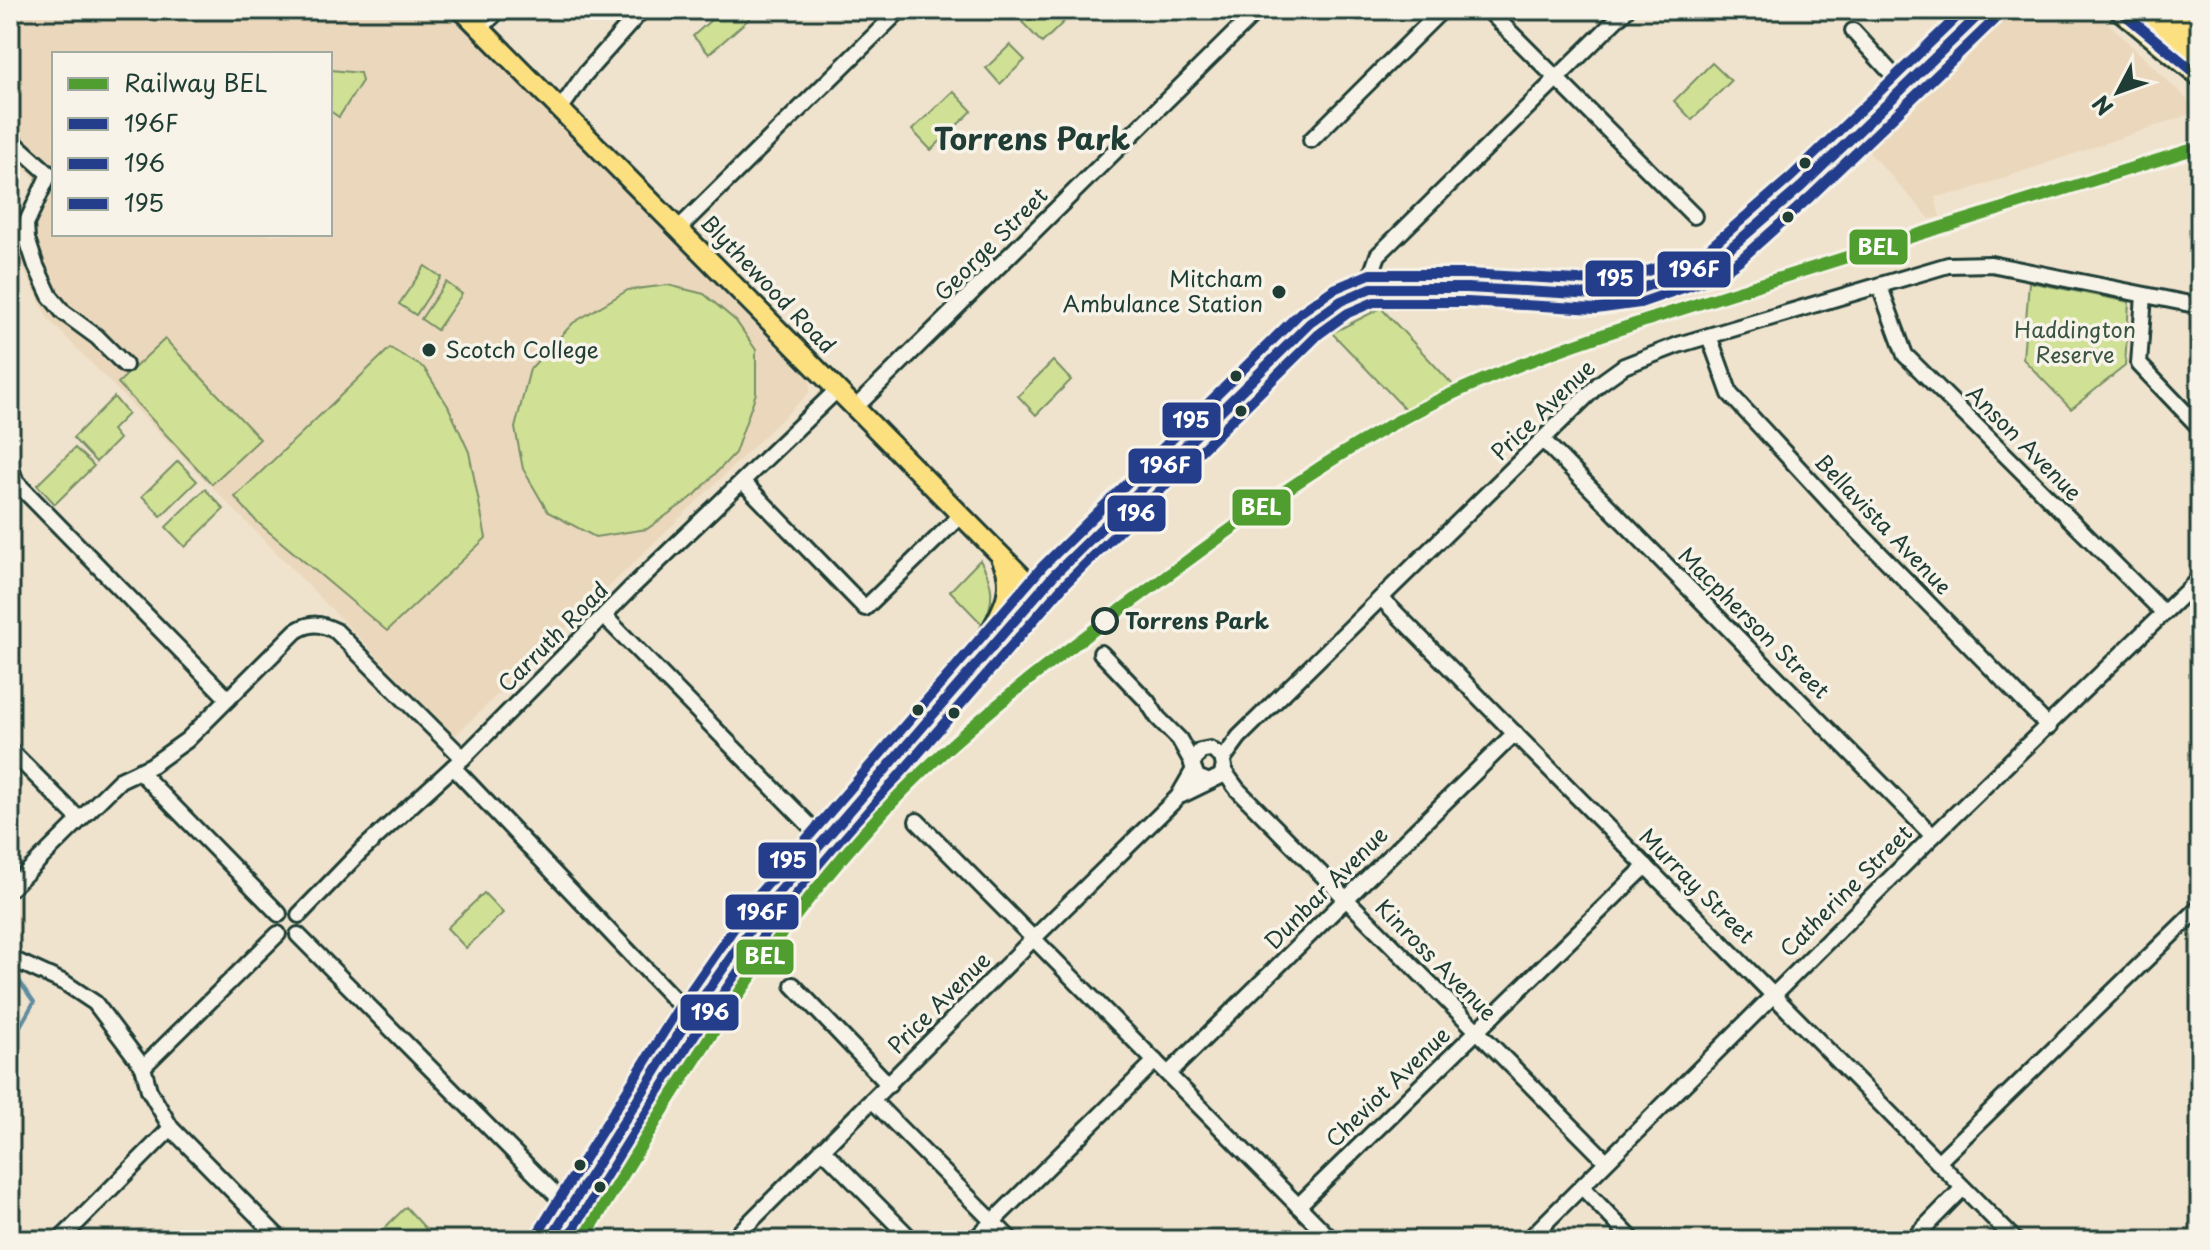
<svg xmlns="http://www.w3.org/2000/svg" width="2210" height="1250" viewBox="0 0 2210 1250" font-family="'Playpen Sans',sans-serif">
	<rect width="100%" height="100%" fill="#f0e3ce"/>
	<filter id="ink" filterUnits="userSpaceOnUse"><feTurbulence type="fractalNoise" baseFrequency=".0125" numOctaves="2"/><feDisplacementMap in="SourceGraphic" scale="16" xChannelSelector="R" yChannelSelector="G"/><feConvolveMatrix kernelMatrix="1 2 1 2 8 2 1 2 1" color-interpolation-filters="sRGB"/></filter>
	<g filter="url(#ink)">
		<g fill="#ebd8bc" fill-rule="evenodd">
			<path d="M10,10H448L810,380V392L455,736L48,319L10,242L40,184L10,155ZM54,54H330V234H54Z"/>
			<path d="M2011,10H2095L2199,111L1963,192L1935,197L1940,217L1930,219L1866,149Z"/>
		</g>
		<g fill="#d0e196" stroke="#788f65" stroke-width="2">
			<path d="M722,10H743L750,18L709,54L693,36Z"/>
			<path d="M1034,10H1076L1042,43L1022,22Z"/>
			<path d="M1010,45L1025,60L1000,84L986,68Z"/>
			<path d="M1712,63L1731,81L1692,120L1674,101Z"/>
			<path d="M331,70L360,73L362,81L339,117L330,111Z"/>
			<path d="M953,91L972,111L931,150L912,130Z"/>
			<path d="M425,266L441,277L416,315L399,304Z"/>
			<path d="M446,282L462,294L437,330L421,319Z"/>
			<path d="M2029,282L2129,302L2125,366L2071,409L2023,359Z"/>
			<path d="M668,285L704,294L736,321L756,350V393L735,453L695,495L647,529L595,537L548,512L523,469L515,428L530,369L573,323L628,290Z"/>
			<path d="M1381,308L1454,386L1405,409L1332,333Z"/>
			<path d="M165,339L260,439L212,484L118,383Z"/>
			<path d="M390,348L424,368L448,406L469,452L486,538L387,631L256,521L235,497Z"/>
			<path d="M1053,361L1071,380L1036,415L1018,396Z"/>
			<path d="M114,397L128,414L112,430L119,439L96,462L73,438Z"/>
			<path d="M75,448L94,466L55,504L37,485Z"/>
			<path d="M178,461L197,481L161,516L142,496Z"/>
			<path d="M205,489L224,509L185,547L166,527Z"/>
			<path d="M980,560C994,584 995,600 983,625L950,591Z"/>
			<path d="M484,893L503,913L466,948L447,928Z"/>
			<path d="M406,1207L426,1229L414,1240H372Z"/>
		</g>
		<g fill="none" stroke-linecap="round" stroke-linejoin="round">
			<path stroke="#5e8c9f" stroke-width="4" d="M10,968L34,1002L19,1028L10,1068"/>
			<defs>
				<g id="minor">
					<path d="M1488,10L1694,216"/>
					<path d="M480,28L493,16L494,10"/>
					<path d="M1853,31L1905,88"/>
					<path d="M561,108L585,74L642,10"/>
					<path d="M10,139L49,174L26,224L27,239L36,266L50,296L63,312L97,337L125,365"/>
					<path d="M1311,140L1442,10"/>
					<path d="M679,228L900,10"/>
					<path d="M1880,287L1905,355L2163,612"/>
					<path d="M1371,288L1372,272L1378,255L1626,10"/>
					<path d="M2144,295L2139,364L2200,428"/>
					<path d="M1709,336L1730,394L1839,512L2049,727"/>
					<path d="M856,407L1258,10"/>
					<path d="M1543,440L1933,836"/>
					<path d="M10,466L16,482L228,699"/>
					<path d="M743,482L865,608L961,515"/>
					<path d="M1381,598L2015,1240"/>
					<path d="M604,616L823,839"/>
					<path d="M1101,653L1147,701L1158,718L1179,739L1192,762"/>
					<path d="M10,750L79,819"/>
					<path d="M1223,759L1239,737L1599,384L1624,366L1678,345L1948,265L1991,264L2200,306"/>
					<path d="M453,767L690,1016"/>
					<path d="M1223,770L1237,789L1606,1161"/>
					<path d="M139,771L279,914"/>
					<path d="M1182,795L1221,776L1224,767L1222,757L1210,749L1200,751L1192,764L1197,777L1207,781"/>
					<path d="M917,821L1332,1240"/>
					<path d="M10,889L120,780L152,765L187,740L296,631C312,622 320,623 336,631L463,758"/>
					<path d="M299,915L361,851L463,758L630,589L838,389"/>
					<path d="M298,935L570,1209"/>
					<path d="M10,958L65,983L95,1003L143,1067L149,1090L171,1128L281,1240"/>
					<path d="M793,985L889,1085"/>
					<path d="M143,1067L278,934"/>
					<path d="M1168,1074L1515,733"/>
					<path d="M872,1100L1011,1240"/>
					<path d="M822,1149L912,1240"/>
					<path d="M1938,1162L2200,907"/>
					<path d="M1582,1187L1633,1240"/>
					<path d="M1298,1206L1646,866"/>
					<path d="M60,1240L171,1128"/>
					<path d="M732,1240L1034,938L1178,797L1193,771"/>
					<path d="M974,1240L1155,1061"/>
					<path d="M1528,1240L1933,836L2200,578"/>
					<path d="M1912,1240L1963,1188"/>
				</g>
				<g id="major">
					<path d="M462,10L1038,593"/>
					<path d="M2119,10L2200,77"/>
					<path d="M2142,10L2200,58"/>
					<path d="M2149,12L2175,20L2200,33"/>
					<path d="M982,647C997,618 1019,592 1002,560"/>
					<path d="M550,1240L690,1016L763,911L1054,575L1310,323L1341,301L1371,288H1467L1596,295L1636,290L1679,277L1713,263L1732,249L1801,187L1984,10"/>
				</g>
			</defs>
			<use href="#minor" stroke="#1f3d34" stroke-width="20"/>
			<use href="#major" stroke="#1f3d34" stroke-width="24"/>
			<use href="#minor" stroke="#f7f3e8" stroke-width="14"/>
			<use href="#major" stroke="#fce080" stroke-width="18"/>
			<defs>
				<g id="bus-1">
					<path d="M2119,10L2200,77"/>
					<path d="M550,1240L690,1016L763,911L1054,575L1310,323L1341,301L1371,288H1467L1596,295L1636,290L1713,263L1801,187L1984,10"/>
				</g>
				<g id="bus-2">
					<path d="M2133,21L2191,69"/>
					<path d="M567,1240L702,1024L774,920L1064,585L1319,334L1348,313L1374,302H1467L1596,309L1640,303L1718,276L1741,259L1810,197L1994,20"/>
				</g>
				<path id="bus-3" d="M538,1233L678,1009L752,902L1043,566L1301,312L1334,289L1370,274H1468L1596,281L1633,276L1706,251L1791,177L1964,10"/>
			</defs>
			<use href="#bus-1" stroke="#f7f3e8" stroke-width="16"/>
			<use href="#bus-2" stroke="#f7f3e8" stroke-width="16"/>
			<use href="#bus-3" stroke="#f7f3e8" stroke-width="16"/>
			<use href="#bus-1" stroke="#243e8c" stroke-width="10"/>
			<use href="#bus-2" stroke="#243e8c" stroke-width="10"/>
			<use href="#bus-3" stroke="#243e8c" stroke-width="10"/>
			<defs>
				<path id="rail-1" d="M583,1240C678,1085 772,925 900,794C983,709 1080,640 1175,570C1259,508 1345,445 1439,400C1543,350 1654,318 1764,283C1909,237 2055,192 2200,147"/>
			</defs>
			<use href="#rail-1" stroke="#f7f3e8" stroke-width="18"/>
			<use href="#rail-1" stroke="#509e2f" stroke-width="12"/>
		</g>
	</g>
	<g fill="#1f3d34" stroke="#f7f3e8" stroke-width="3">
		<circle cx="1805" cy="163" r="7"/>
		<circle cx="1788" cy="217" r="7"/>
		<circle cx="1279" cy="292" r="8"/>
		<circle cx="429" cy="350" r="8"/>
		<circle cx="1236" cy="376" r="7"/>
		<circle cx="1241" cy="411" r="7"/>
		<circle cx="918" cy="710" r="7"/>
		<circle cx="954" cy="713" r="7"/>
		<circle cx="580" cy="1165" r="7"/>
		<circle cx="600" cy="1187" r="7"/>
	</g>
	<circle fill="#f7f3e8" stroke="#1f3d34" stroke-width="4" cx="1105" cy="621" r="12"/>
	<g text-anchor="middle" stroke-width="7" stroke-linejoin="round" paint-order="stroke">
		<g font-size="22" fill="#1f3d34" stroke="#f7f3e8">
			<text transform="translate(991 244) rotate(-45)" y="8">George Street</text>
			<text transform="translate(768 284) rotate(46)" y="8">Blythewood Road</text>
			<text transform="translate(1543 410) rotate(-44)" y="8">Price Avenue</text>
			<text transform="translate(2024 443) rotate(45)" y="8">Anson Avenue</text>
			<text transform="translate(1883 524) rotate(46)" y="8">Bellavista Avenue</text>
			<text transform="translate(1754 623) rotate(45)" y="8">Macpherson Street</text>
			<text transform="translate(553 637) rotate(-45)" y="8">Carruth Road</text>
			<text transform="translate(1697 886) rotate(45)" y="8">Murray Street</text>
			<text transform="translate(1326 888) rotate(-45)" y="8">Dunbar Avenue</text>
			<text transform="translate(1846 891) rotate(-45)" y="8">Catherine Street</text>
			<text transform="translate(1436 960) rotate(45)" y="8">Kinross Avenue</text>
			<text transform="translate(939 1003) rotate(-45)" y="8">Price Avenue</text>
			<text transform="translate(1388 1087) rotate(-44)" y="8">Cheviot Avenue</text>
		</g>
		<g font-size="22" fill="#1f3d34" stroke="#f7f3e8" text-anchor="end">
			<text x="1263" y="287">Mitcham<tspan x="1263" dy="25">Ambulance Station</tspan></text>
			<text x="445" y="358" text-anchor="start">Scotch College</text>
		</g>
		<g font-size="22" fill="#3a5643" stroke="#f7f3e8">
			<text x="2075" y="338">Haddington<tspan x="2075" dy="25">Reserve</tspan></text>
		</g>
		<g font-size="22" font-weight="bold" fill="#1f3d34" stroke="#f7f3e8" text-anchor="start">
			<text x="1125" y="629">Torrens Park</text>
		</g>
		<g font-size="30" font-weight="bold" fill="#1f3d34" stroke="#f7f3e8">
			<text x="1032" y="150">Torrens Park</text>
		</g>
	</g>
	<g stroke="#f7f3e8" stroke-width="3">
		<rect x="1848" y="228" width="61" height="38" rx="8" fill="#509e2f"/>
		<rect x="1656" y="250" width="76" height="39" rx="8" fill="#243e8c"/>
		<rect x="1584" y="259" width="61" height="39" rx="8" fill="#243e8c"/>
		<rect x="1161" y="401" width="61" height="38" rx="8" fill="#243e8c"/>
		<rect x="1127" y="447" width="76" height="38" rx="8" fill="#243e8c"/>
		<rect x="1231" y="488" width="61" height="39" rx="8" fill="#509e2f"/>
		<rect x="1106" y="494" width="61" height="39" rx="8" fill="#243e8c"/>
		<rect x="757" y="841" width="61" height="39" rx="8" fill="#243e8c"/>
		<rect x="724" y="893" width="76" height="38" rx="8" fill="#243e8c"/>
		<rect x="735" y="938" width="60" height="38" rx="8" fill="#509e2f"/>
		<rect x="679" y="993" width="61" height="39" rx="8" fill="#243e8c"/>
	</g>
	<g font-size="22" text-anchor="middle" font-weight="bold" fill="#fff">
		<text x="1878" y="255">BEL</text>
		<text x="1694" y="277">196F</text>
		<text x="1615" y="286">195</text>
		<text x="1191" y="428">195</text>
		<text x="1165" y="473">196F</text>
		<text x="1261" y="515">BEL</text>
		<text x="1136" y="521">196</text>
		<text x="788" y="868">195</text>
		<text x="762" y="920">196F</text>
		<text x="765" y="964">BEL</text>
		<text x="710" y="1020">196</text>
	</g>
	<rect width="2210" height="1250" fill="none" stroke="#f7f3e8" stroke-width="40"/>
	<rect x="20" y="20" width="2170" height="1210" fill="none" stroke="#1f3d34" stroke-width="3" filter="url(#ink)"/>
	<rect x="52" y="52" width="280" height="184" fill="#f7f3e8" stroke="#a1aaa0" stroke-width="2"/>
	<rect x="68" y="78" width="40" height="12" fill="#509e2f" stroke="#a1aaa0" stroke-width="2"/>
	<text x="124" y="92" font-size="24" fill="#1f3d34">Railway BEL</text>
	<rect x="68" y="118" width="40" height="12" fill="#243e8c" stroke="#a1aaa0" stroke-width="2"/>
	<text x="124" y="132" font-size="24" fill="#1f3d34">196F</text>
	<rect x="68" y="158" width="40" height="12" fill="#243e8c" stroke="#a1aaa0" stroke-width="2"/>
	<text x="124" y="172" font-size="24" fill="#1f3d34">196</text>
	<rect x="68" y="198" width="40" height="12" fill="#243e8c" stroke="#a1aaa0" stroke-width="2"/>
	<text x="124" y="212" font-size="24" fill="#1f3d34">195</text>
	<g transform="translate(2118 92) rotate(229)" stroke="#f7f3e8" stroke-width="6" paint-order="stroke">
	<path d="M0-6L14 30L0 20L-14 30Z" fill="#1f3d34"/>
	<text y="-12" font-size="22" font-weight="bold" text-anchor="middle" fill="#1f3d34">N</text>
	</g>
</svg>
